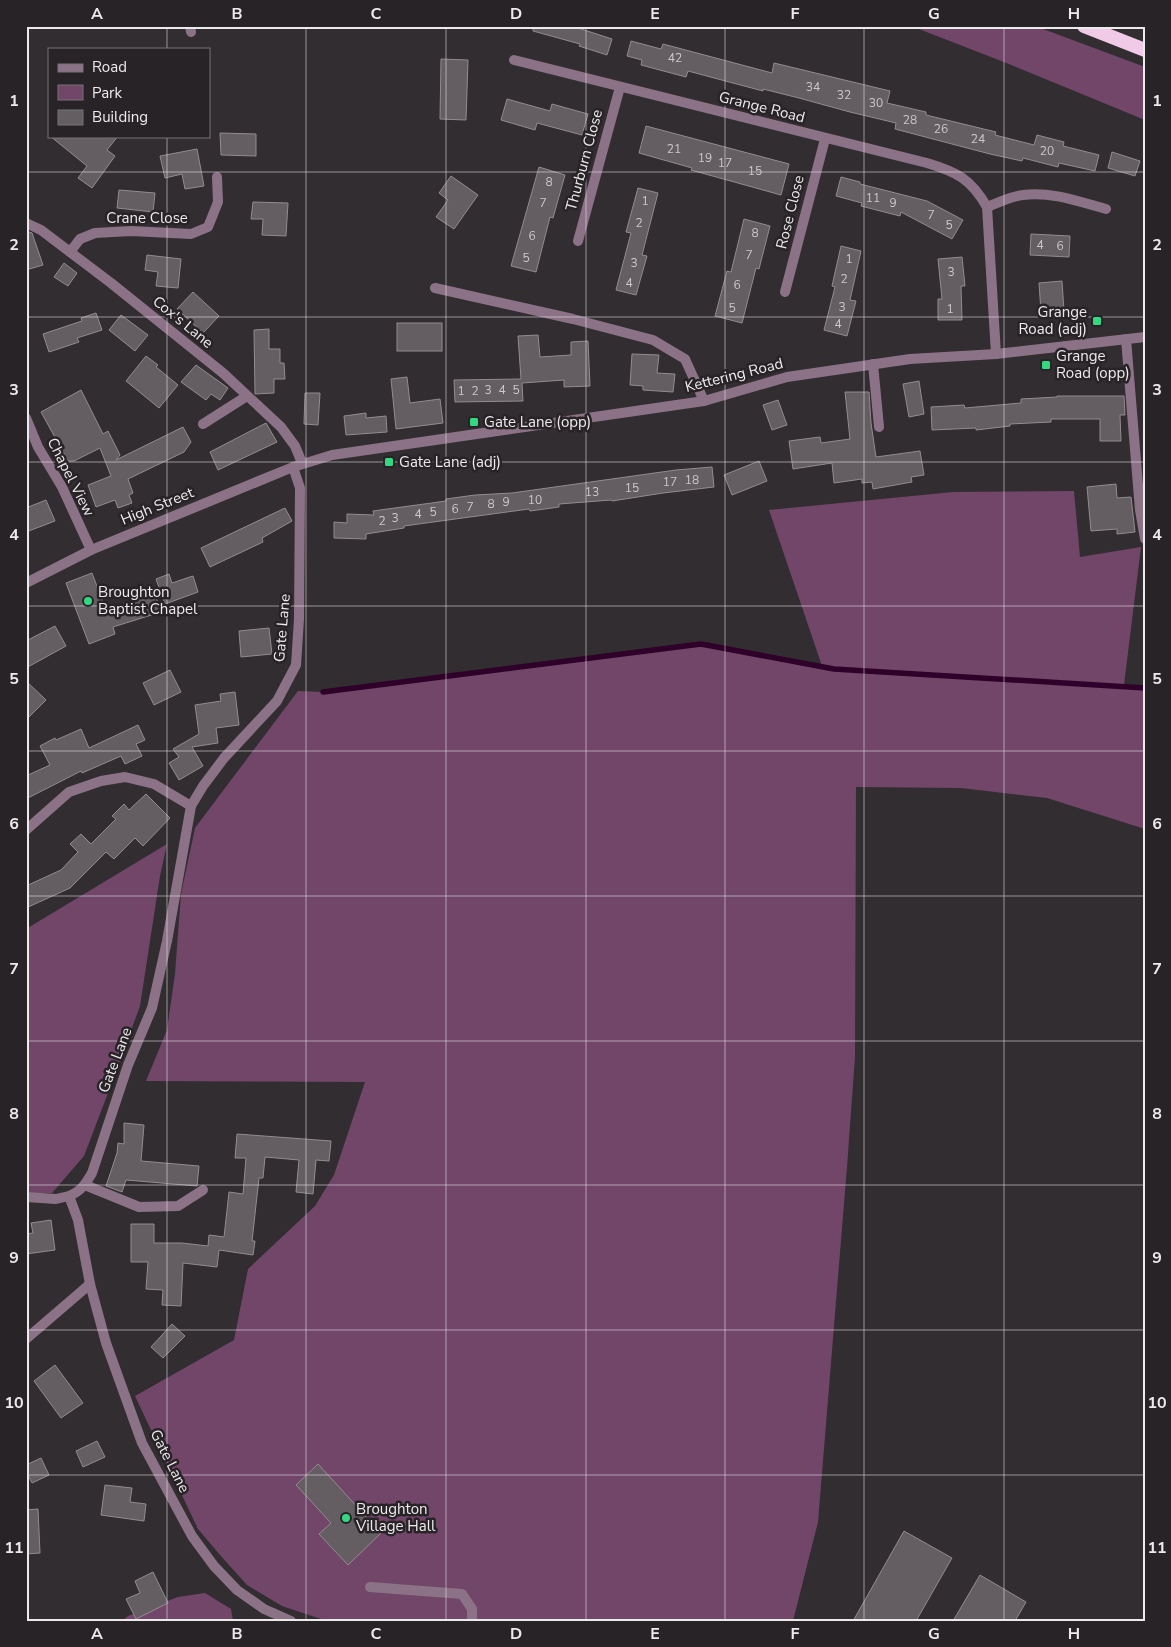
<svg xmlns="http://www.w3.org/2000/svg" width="1171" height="1647" viewBox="0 0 1171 1647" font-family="'Nunito Sans',sans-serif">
	<rect width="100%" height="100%" fill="#322d31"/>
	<g fill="#724669">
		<path d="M911,26H1035L1145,67V120L1009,64Z"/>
		<path d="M1074,491L1080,557L1141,547L1124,685L1145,688V829L1047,798L961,788L856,787L855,1057L847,1167L818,1522L793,1621H327L282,1606L247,1585L220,1555L198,1529L135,1396L234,1340L248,1269L315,1206L334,1175L365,1082L146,1081L167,1030L175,974L181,894L195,828L298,691L323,692L701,644L822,666L769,510L953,492Z"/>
		<path d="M167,844L160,876L140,1006L105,1101L84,1156L52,1193H26V929Z"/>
		<path d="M205,1593L231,1609L233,1621H122L128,1616L178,1597Z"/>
	</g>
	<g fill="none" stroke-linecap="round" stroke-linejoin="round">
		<path stroke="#2f0029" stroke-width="5.5" d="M323,692L701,644L834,669L1145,688"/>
	</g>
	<g fill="#645e63" stroke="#928c91">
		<path d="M533,26H572L612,39L607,55L579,46L580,44L533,31Z"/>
		<path d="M631,41L661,49L663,44L772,73L774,63L890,91L887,103L926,112V115L996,132L995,135L1034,145L1037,135L1064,142L1063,146L1099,155L1095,171L1059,163L1058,167L1023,158L1022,161L990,154L895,129L896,123L850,112L799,98L763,89V91L688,71L686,77L641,65L642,60L627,56Z"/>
		<path d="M441,59L468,60L466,120L440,119Z"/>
		<path d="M507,99L550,111L552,104L588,114L582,135L537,123L535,130L501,120Z"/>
		<path d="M646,126L789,164L781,195L691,170L692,168L639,153Z"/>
		<path d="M220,133L256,134V156L221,155Z"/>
		<path d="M50,136H118L107,150L115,156L92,188L78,178L87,166Z"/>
		<path d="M197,149L204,186L185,189L182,174L165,178L160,156Z"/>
		<path d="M1112,152L1140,161L1135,176L1108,168Z"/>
		<path d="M539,167L565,175L553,218L550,217L536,272L511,266Z"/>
		<path d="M451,176L478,195L454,229L436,217L448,200L439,193Z"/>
		<path d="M841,177L860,182V184L927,201L963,220L952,239L901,212L900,216L861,206L862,203L836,196Z"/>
		<path d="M638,188L658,193L642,255L647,256L636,295L616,290L631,233L626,232Z"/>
		<path d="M119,190L155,193L153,212L117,208Z"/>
		<path d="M253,202L288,203L286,236L262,235L263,219H251Z"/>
		<path d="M744,219L770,226L759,269L756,268L742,323L715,316L727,271L731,272Z"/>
		<path d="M26,231L32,233L43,265L26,270Z"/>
		<path d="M1031,234L1070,236L1069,257L1030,255Z"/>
		<path d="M841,246L861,251L850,300L856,301L847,336L824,330L835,287L832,286Z"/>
		<path d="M147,255L181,259L178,288L156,286L158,272L145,270Z"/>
		<path d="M962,257L965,286H961L962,320H938V299H942L938,259Z"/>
		<path d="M64,263L77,273L68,286L54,277Z"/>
		<path d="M1062,281L1064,311L1041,312L1039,283Z"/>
		<path d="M193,292L219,316L203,333L177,309Z"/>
		<path d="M96,313L102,330L77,338L79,342L49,352L43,334L82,321L81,318Z"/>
		<path d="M121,315L148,335L135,351L109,330Z"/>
		<rect x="397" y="323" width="45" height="28"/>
		<path d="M269,329V349H280V363H284L285,379H274V393L255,394L254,330Z"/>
		<path d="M538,335L540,357L571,355V342L588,341L590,386L564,387V380L522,383L523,401L455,402L454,380L521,379L518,336Z"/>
		<path d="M632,354L659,355L657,373L675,374L673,392L643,390V386L630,385Z"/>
		<path d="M146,356L158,365L156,367L178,385L159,408L126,381Z"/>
		<path d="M196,365L228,388L220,400L211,394L206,400L181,382Z"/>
		<path d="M407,377L410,403L440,399L443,423L396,429L391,379Z"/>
		<path d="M919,381L924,414L909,417L903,384Z"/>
		<path d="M81,390L103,434L108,431L120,455L116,460L183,427L191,442L184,452L128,479L133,493L129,495L132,503L118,508L115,500L96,507L88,485L111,476L100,448L74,461H68L41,412Z"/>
		<path d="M845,392H869L871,423L876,457L920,451L924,475L911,477L912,482L873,489L872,482L862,483V479L834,483L832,463L793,469L789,441L820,437L821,443L850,439Z"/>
		<path d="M305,393H320L318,425L304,424Z"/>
		<path d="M1057,396H1124L1125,415H1120L1121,441H1100V419H1051V422L1010,424V426L976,430V428L932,430L931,407L964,405L965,408L1021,403V399L1057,397Z"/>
		<path d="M778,400L787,425L772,430L763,405Z"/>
		<path d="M366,413V418L386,416L387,432L346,435L344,416Z"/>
		<path d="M266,423L277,442L218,470L210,452Z"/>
		<path d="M759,461L767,481L732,495L724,475Z"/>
		<path d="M712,467L714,487L663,493L612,501L611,500L559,504V507L530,511L529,509L404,526V528L366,534V539L334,538V522L347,523V514L374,515L373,511L446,501V499L475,495L512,493L676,470Z"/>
		<path d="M1116,484L1117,498L1131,497L1135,532L1117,534V529L1091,531L1087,487Z"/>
		<path d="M46,500L55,521L26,532V508Z"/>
		<path d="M285,508L292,521L262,538L263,542L210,567L201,548Z"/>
		<path d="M92,573L106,610L155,594L161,612L113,627L115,634L89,644L66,583Z"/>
		<path d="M169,574L172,583L193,576L198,592L165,604L156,579Z"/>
		<path d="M55,626L66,646L26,668V641Z"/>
		<path d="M269,628L272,654L241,657L239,631Z"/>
		<path d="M170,670L181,692L154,705L143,683Z"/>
		<path d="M26,681L46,700L26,720Z"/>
		<path d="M235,692L239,725L216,728L218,743L192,747L203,766L179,780L169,763L179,757L173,749L199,734L195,705L221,701L220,694Z"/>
		<path d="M138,725L145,740L136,744L142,756L125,764L121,756L82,773L81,771L26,799V776L50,765L40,746L55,738L56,740L81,729L89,748Z"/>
		<path d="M146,794L170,818L143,846L135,838L114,859L106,852L70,888L26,908V886L61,870L78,852L70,844L81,834L91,844L116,819L112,816L124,804L129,810Z"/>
		<path d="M124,1123L144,1125L141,1161L199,1166L197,1186L126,1180L122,1192L106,1186L117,1153L118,1143L124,1144Z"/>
		<path d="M237,1134L331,1141L329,1161L316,1160L313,1194L296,1192L299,1160L265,1157L263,1178H259L252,1241H255L253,1255L219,1250L217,1267L183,1263L181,1306L162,1305L163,1290L146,1289L148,1262H131V1224H154V1243H182L208,1246L209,1235L224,1237L229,1192L243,1194L246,1158H235Z"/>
		<path d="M51,1220L55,1250L26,1254V1234L33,1233L31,1223Z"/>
		<path d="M172,1324L185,1336L163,1358L151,1347Z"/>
		<path d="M55,1365L83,1403L61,1418L34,1381Z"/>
		<path d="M97,1441L105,1457L83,1467L76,1451Z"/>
		<path d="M41,1458L49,1475L32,1483L26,1471V1465Z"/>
		<path d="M318,1464L381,1533L348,1565L319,1534L331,1523L296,1485Z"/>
		<path d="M105,1485L132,1488L130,1502L146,1504L144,1521L101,1515Z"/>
		<path d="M38,1509L40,1553L26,1554V1510Z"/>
		<path d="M904,1531L952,1558L916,1621H853Z"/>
		<path d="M153,1572L168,1603L136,1619L126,1599L140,1593L135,1581Z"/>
		<path d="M980,1575L1026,1602L1015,1621H953Z"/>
	</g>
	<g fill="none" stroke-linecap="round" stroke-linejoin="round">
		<g stroke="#8c7286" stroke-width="10">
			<path d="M1126,339L1140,510L1145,539"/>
			<path d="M873,364L879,427"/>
			<path d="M203,424L247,396"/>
			<path d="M370,1587L462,1594L472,1609V1621"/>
		</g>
		<g stroke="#8c7286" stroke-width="10">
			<path d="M190,26L191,32"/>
			<path d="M514,60L927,163C957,172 971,179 987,207L996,354"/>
			<path d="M987,207C998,203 1011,196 1023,195C1051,191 1080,202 1106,209"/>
			<path d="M26,223L41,230L111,283L223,373L281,427L295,446L302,463"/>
			<path d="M578,241L620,87"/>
			<path d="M70,252L80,239L95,233L131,231L191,234L208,227L218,202L217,177"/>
			<path d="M435,288L573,319L653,340L685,359L704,401"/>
			<path d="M785,292L825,139"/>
			<path d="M26,418L38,447L62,487L91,550"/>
			<path d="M26,830L69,792L101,781L125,777L154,784L191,806"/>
			<path d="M85,1185L139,1207L178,1206L203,1190"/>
			<path d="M26,1197L56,1199L69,1196"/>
			<path d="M26,1339L90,1284"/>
			<path d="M291,1621L264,1609L237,1590L214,1566L192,1536L142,1443L106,1343L90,1284L78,1220L69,1196C81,1191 85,1185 92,1173L128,1065L152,1008L167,941L191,806L203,786L224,758L277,701L296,665L299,619L300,488L293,467"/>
		</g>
		<path stroke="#8c7286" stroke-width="10" d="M26,583L91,550L293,467L332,455L704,401L787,377L910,359L996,354L1145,337"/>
		<path stroke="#f1cae8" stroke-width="14" d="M1084,26L1145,50"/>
	</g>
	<path fill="none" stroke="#edeaec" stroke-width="1" stroke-opacity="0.55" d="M167,26V49M306,26V1621M446,26V1621M586,26V1621M725,26V1621M864,26V1621M1004,26V1621M167,136V1621M26,172H1145M26,317H1145M26,462H1145M26,606H1145M26,751H1145M26,896H1145M26,1041H1145M26,1185H1145M26,1330H1145M26,1475H1145"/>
	<g fill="#34d881" stroke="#282327" stroke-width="2">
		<rect x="1092" y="316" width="10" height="10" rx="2.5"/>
		<rect x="1041" y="360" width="10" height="10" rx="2.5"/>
		<rect x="469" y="417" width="10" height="10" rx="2.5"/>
		<rect x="384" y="457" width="10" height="10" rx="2.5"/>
		<circle cx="88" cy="601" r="5"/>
		<circle cx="346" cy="1518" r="5"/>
	</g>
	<g text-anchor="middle" stroke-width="5" stroke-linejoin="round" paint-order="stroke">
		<g font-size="12" fill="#cbc7ca">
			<text x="675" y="62">42</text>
			<text x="813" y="91">34</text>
			<text x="844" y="99">32</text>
			<text x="876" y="107">30</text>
			<text x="910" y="124">28</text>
			<text x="941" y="133">26</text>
			<text x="978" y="143">24</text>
			<text x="674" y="153">21</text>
			<text x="1047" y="155">20</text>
			<text x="705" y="162">19</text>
			<text x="725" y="167">17</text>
			<text x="755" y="175">15</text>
			<text x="549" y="186">8</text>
			<text x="873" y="202">11</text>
			<text x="645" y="205">1</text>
			<text x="543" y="207">7</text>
			<text x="893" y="207">9</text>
			<text x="931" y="219">7</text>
			<text x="639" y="227">2</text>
			<text x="949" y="229">5</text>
			<text x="755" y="237">8</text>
			<text x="532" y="240">6</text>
			<text x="1040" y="249">4</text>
			<text x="1060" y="250">6</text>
			<text x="749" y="259">7</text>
			<text x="526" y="262">5</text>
			<text x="849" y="263">1</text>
			<text x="634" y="267">3</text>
			<text x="951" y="276">3</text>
			<text x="844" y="283">2</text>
			<text x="629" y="287">4</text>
			<text x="737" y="289">6</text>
			<text x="842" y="311">3</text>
			<text x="732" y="312">5</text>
			<text x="950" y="313">1</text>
			<text x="838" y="328">4</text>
			<text x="488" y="394">3</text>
			<text x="502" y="394">4</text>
			<text x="516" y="394">5</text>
			<text x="461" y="395">1</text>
			<text x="475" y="395">2</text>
			<text x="692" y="484">18</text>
			<text x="670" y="486">17</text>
			<text x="632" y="492">15</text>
			<text x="592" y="496">13</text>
			<text x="535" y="504">10</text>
			<text x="506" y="506">9</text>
			<text x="491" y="508">8</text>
			<text x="470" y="511">7</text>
			<text x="455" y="513">6</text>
			<text x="433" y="516">5</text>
			<text x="418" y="518">4</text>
			<text x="395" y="522">3</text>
			<text x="382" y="525">2</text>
		</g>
		<g font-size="15" fill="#edeaec" stroke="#282327">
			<text transform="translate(762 107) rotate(14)" y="5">Grange Road</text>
			<text transform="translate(584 160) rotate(-75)" y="5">Thurburn Close</text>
			<text transform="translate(790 212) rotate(-76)" y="5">Rose Close</text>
			<text x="147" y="223">Crane Close</text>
			<text transform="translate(183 322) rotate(39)" y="5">Cox's Lane</text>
			<text transform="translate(734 375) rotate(-14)" y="5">Kettering Road</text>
			<text transform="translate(71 477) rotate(63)" y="5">Chapel View</text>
			<text transform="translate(157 506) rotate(-22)" y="5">High Street</text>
			<text transform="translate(282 628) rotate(-85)" y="5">Gate Lane</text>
			<text transform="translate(115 1060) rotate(-69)" y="5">Gate Lane</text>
			<text transform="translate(170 1461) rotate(63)" y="5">Gate Lane</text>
		</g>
		<g font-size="15" fill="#edeaec" stroke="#282327" text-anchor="start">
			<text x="1087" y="317" text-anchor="end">Grange<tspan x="1087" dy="17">Road (adj)</tspan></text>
			<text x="1056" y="361">Grange<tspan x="1056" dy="17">Road (opp)</tspan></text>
			<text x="484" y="427">Gate Lane (opp)</text>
			<text x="399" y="467">Gate Lane (adj)</text>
			<text x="98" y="597">Broughton<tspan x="98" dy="17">Baptist Chapel</tspan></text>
			<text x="356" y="1514">Broughton<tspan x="356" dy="17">Village Hall</tspan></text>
		</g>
	</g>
	<rect width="1171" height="1647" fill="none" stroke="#282327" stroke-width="55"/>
	<rect x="48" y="48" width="162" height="90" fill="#282327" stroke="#777376"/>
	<rect x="58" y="64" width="25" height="8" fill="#8c7286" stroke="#777376"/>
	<text x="92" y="72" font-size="15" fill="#edeaec">Road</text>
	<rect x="58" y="85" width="25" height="15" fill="#724669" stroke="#777376"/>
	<text x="92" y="98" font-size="15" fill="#edeaec">Park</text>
	<rect x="58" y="110" width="25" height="15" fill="#645e63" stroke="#777376"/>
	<text x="92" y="122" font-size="15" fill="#edeaec">Building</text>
	<rect x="28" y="28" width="1116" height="1592" fill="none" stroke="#edeaec" stroke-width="2"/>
	<g font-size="16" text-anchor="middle" font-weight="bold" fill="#edeaec">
		<text x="97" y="19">A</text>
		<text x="237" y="19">B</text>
		<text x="376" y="19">C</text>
		<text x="516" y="19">D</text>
		<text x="655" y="19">E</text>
		<text x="795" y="19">F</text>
		<text x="934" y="19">G</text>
		<text x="1074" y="19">H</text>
		<text x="14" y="106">1</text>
		<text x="1157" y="106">1</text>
		<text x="14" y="250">2</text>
		<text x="1157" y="250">2</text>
		<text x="14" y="395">3</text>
		<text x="1157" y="395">3</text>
		<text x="14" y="540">4</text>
		<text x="1157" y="540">4</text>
		<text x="14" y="684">5</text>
		<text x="1157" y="684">5</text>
		<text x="14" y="829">6</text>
		<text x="1157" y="829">6</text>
		<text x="14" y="974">7</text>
		<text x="1157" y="974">7</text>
		<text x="14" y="1119">8</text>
		<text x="1157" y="1119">8</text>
		<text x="14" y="1263">9</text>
		<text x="1157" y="1263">9</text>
		<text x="14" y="1408">10</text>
		<text x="1157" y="1408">10</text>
		<text x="14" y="1553">11</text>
		<text x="1157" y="1553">11</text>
		<text x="97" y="1639">A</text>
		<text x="237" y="1639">B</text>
		<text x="376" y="1639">C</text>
		<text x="516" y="1639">D</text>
		<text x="655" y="1639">E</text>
		<text x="795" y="1639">F</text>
		<text x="934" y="1639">G</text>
		<text x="1074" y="1639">H</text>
	</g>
</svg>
